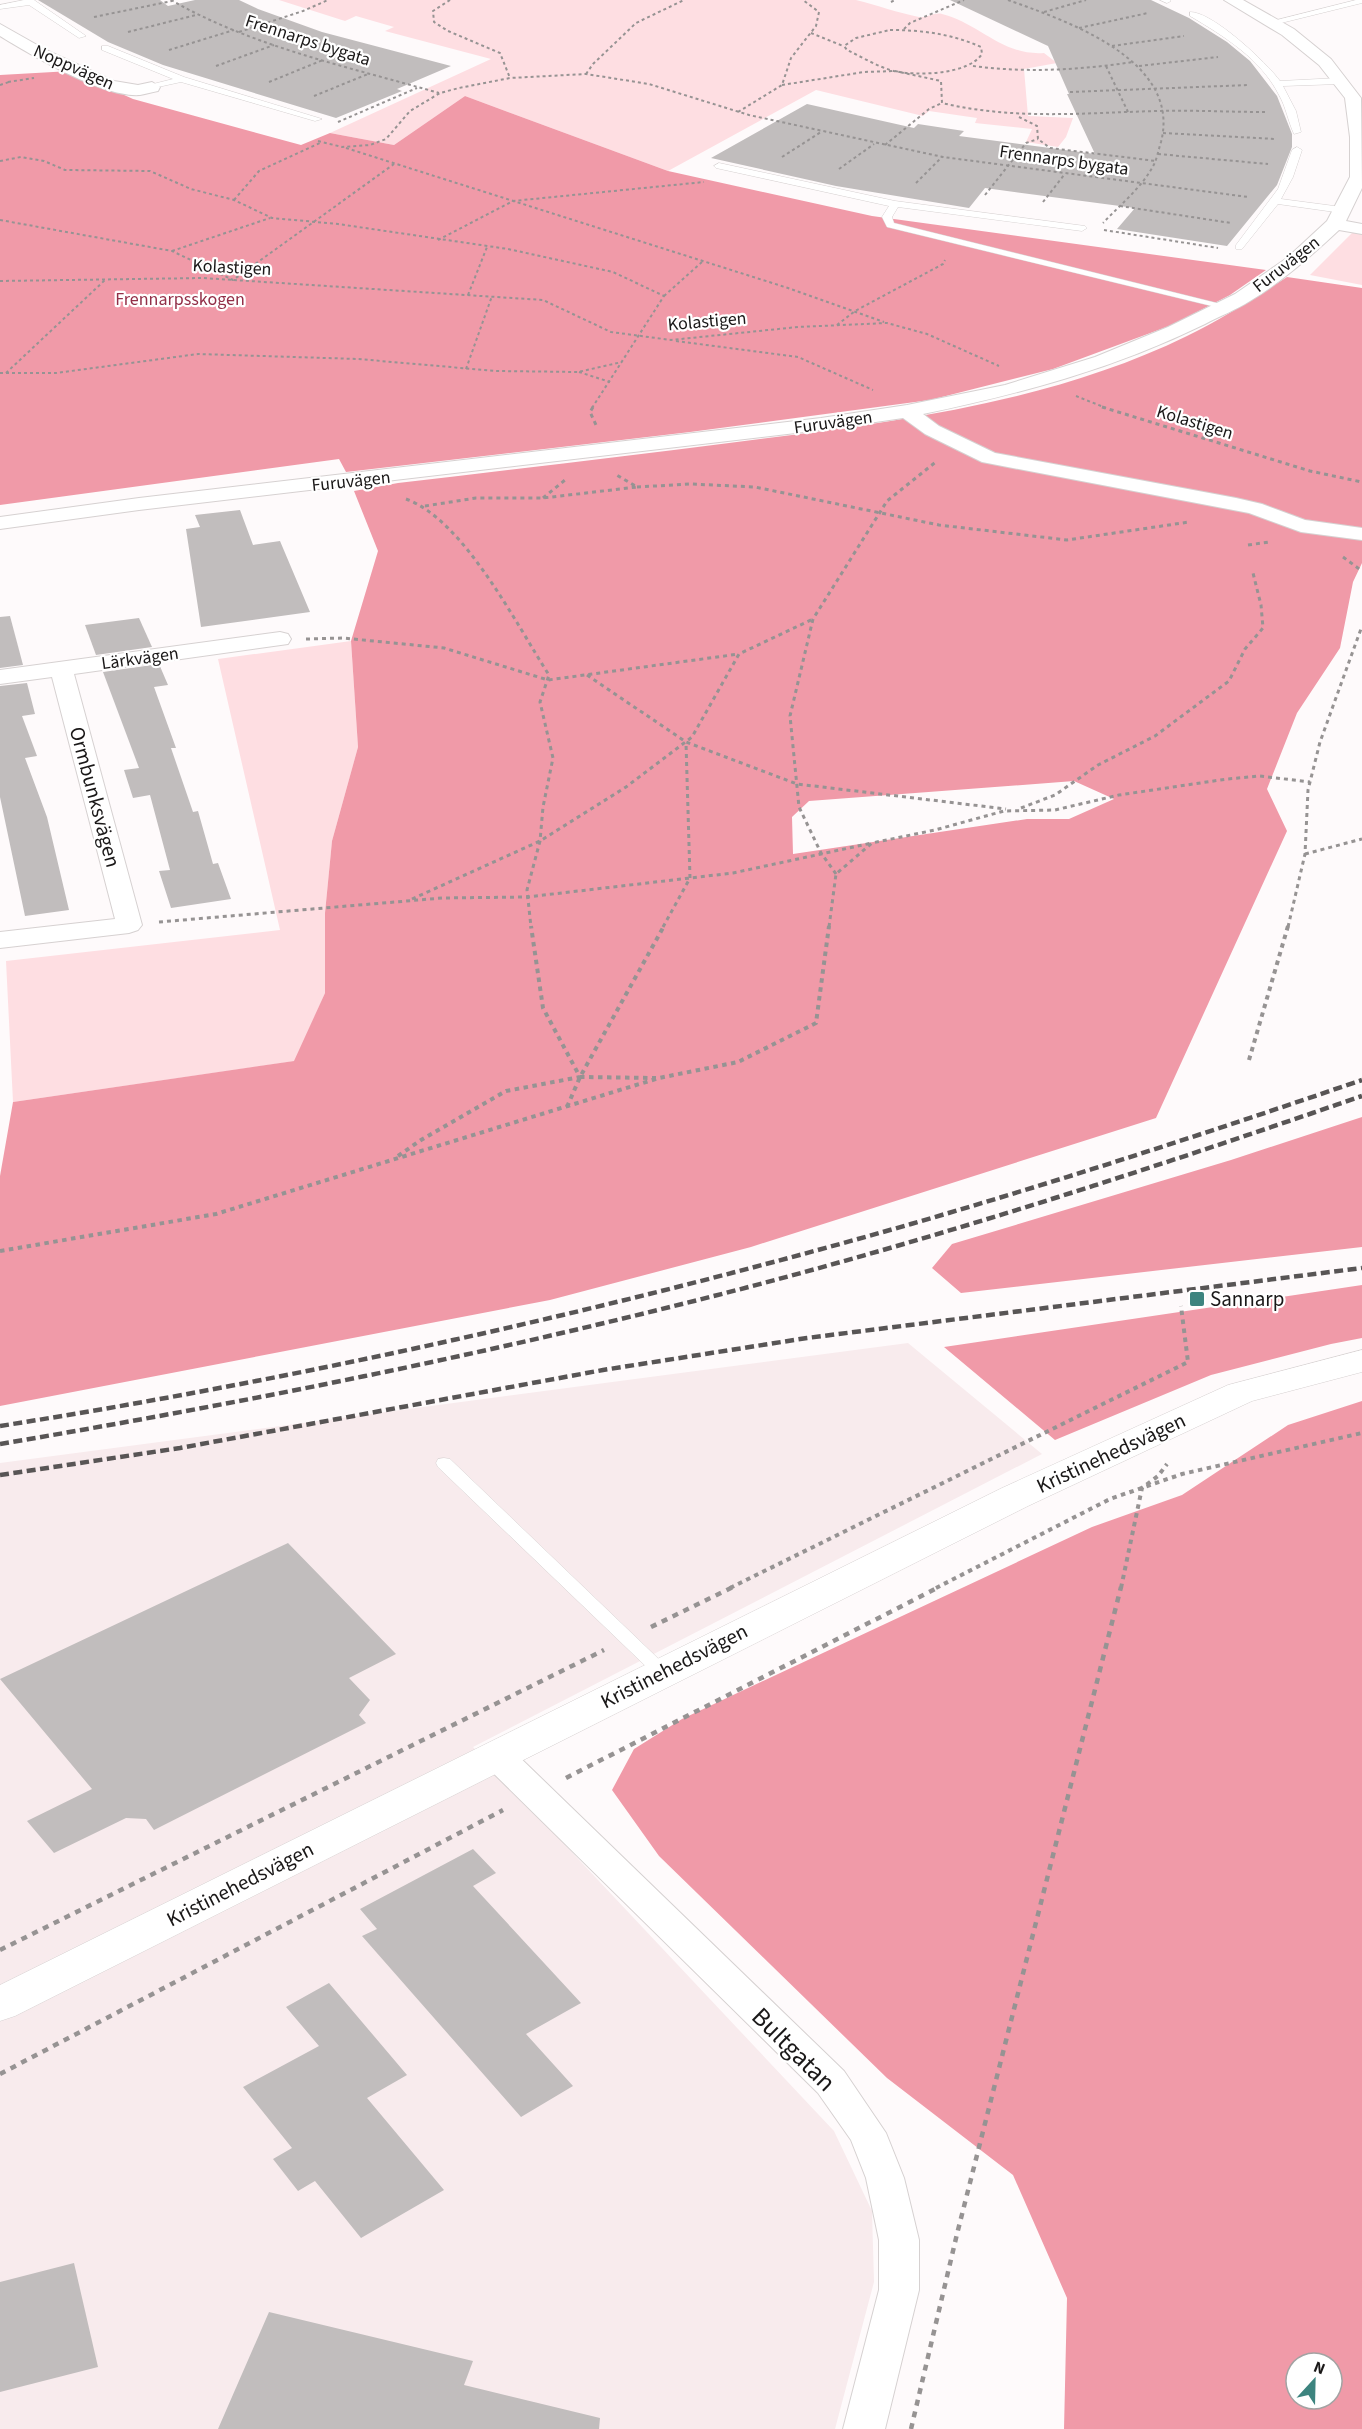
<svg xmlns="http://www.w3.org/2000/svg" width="1362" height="2429" viewBox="0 0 1362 2429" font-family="'Source Sans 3',sans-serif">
	<rect width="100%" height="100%" fill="#fefafb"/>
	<path fill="#f8ebed" d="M908,1343L1042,1454L473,1747L834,2131L872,2211L874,2282L835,2429H0V1463Z"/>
	<g fill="#fedee2">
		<path d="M279,0H856C877,5 898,13 919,17C927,18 935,12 942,14C979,23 1002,56 1044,53L1057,63L1024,69L1028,116L1073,118L1066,137L1058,147L1026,142L1032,129L975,123L977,118L929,111L923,116L816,90L668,171L465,96L394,145L330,133L491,59L385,31L394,27L356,16L345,21Z"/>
		<path d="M1362,223V285L1310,275Z"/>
		<path d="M351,641L358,747L332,841L325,913V993L295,1061L13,1102L6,961L280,930L218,659Z"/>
	</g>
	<g fill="#f09aa8" fill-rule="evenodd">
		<path d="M71,71L133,99L301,145L330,133L394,145L465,96L668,171L872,216L1266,270L1230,295L1172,325L1053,369L930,400L690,432L346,472L339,459L0,505V75Z"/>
		<path d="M1287,277L1362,288V563L1353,582L1340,648L1297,713L1267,789L1287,831L1156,1118L751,1247L550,1300L0,1406V1176L13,1102L294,1061L325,993V913L332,841L358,747L351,641L378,551L354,491L398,483C508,470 619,457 729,443C884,423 1046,405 1187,336C1222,319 1255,298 1287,277ZM1074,781L1114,799L1069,819H1027L793,854L792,817L809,801Z"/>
		<path d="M1362,1117V1247L961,1293L932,1268L952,1244L1231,1160Z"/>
		<path d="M1362,1285V1338L1331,1344L1211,1375L1055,1440L944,1347Z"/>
		<path d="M1362,1401V2429H1064L1067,2298L1013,2175L887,2078L659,1856L612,1790L634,1749L682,1719L1092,1527L1182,1495L1288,1425ZM1296,2363H1332V2399H1296Z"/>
	</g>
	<g fill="#c1bdbd">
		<path d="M38,0H160L168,6L195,0H239L258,9L322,32L451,66L397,89L402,91L336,118L163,65L108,42Z"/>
		<path d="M950,0H1151L1189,18L1227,42L1250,61L1277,96L1292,134V147L1277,185L1227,246L1117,229L1135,208L985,188L969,208L836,186L711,158L807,104L914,128L918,124L964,131L959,136L1095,154L1067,94H1069L1048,46Z"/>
		<path d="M240,510L253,545L280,541L310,612L201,627L186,529L200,527L195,515Z"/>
		<path d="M10,616L23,665L0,668V617Z"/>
		<path d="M139,618L152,647L96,655L85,625Z"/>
		<path d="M159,664L168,685L154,687L176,748H171L193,812L198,811L213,864L218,863L231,899L171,908L159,871L170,870L150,795L133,798L124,770L139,768L103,672Z"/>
		<path d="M27,683L35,714L22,716L37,756L25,758L47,817L69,910L25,916L0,797V686Z"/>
		<path d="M288,1543L396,1654L349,1678L370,1700L359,1715L366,1723L154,1830L146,1819L126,1818L54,1853L27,1821L92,1789L0,1679Z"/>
		<path d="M473,1849L496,1873L473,1886L581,2003L526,2034L573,2086L521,2117L362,1936L377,1929L360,1909Z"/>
		<path d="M329,1983L407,2075L367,2098L444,2190L361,2238L315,2181L298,2191L273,2159L292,2148L243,2087L319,2046L286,2007Z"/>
		<path d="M74,2263L98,2367L0,2392V2282Z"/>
		<path d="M269,2312L473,2361L464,2385L600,2418L599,2429H218Z"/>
	</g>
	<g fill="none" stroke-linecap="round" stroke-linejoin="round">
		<defs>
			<g id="lane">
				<path d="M24,0H34L86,36L79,38L29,5L0,9V5Z"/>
				<path d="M1160,0H1170L1171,1L1167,3Z"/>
				<path d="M1356,0H1362V3L1273,25L1269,22Z"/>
				<path d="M1190,12C1212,11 1267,63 1280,81L1339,78L1343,81L1339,84L1283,86L1296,111L1301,132L1294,134C1288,121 1286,107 1279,95C1261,59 1224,36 1190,16Z"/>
				<path d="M102,46H108L184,77L322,119L315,121L181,82L149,89V85L173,79L102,50Z"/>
				<path d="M1297,147L1302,150L1293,177L1281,199L1342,207L1347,210L1342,213L1278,204L1242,249H1236V245L1278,189L1292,150Z"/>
				<path d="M719,163L895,201L1085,226L1087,228L1082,231L898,207L892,217L894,223L1229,306L1224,309L887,227L882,217L889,206L716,168L714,166Z"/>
				<path d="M444,1458L450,1459L668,1668L671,1672L668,1676L662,1678L656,1676L438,1467L436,1463L438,1459Z"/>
			</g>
			<g id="street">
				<path d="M1224,0H1243L1294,29L1331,59L1361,98L1362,188L1346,221L1362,224V234L1339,230C1311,256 1283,281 1250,301C1236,310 1220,316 1205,324C1113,369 1023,393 923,414L939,426L995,453L1236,498L1262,504L1305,520L1362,528V540L1301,532L1249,513L982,462L925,434L903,418L821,430L139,510L0,529V517L139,498L821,418L907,405L1005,385L1095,357L1168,327L1235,294L1287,258L1327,221L1350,177V137L1345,98L1319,65L1282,35Z"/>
				<path d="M0,24L46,50L114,81L138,85L152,82L160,87L158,91C152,92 146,94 140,95C104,98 31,55 0,36Z"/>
				<path d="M280,632L288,634L291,639L288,644L74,674L142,925L138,930L129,933L0,948V932L115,919L52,677L0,684V670Z"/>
				<path d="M497,1744L509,1747L844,2071L886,2133L904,2178L919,2240V2290L885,2429H843L879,2290V2240L866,2178L851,2140L818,2093L485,1765L480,1756L485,1747Z"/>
			</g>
			<path id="secondary" d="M1362,1350V1372L1252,1401L1028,1506L15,2016L0,2021V1985L1002,1488L1228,1385Z"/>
		</defs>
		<use href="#lane" stroke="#d6d1d1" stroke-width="1"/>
		<use href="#street" stroke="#d6d1d1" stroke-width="2"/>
		<use href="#secondary" stroke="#d6d1d1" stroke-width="1"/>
		<g stroke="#969393" stroke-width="2" stroke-dasharray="3 3" stroke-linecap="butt">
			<path d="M171,0C253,47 349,67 439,93"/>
			<path d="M450,0L433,11L434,22L448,31L500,53L510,78"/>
			<path d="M1008,0C1067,21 1182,60 1161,142C1158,151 1157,160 1152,168C1140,189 1120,205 1103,223"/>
			<path d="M891,2L895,0"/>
			<path d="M1044,12L1086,0"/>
			<path d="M94,17L172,1"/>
			<path d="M1079,28L1148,13"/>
			<path d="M904,29L910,23L964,0"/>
			<path d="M890,30C922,30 952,34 981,47L982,54C968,75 917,76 894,71C878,67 862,57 847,50L844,46L856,38Z"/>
			<path d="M128,32L196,15"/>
			<path d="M239,32L303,11L328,0"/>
			<path d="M811,33L843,46"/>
			<path d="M1112,46L1184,36"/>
			<path d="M169,50L234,30"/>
			<path d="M216,66L274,45"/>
			<path d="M973,66C1027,73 1080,70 1133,62"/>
			<path d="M1106,66L1128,112"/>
			<path d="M1139,66L1218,57"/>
			<path d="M895,71L941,81L942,103C1014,120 1083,113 1156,111C1193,110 1229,112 1266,112"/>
			<path d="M586,74L593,64L636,23L684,0"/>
			<path d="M8,82L34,78"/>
			<path d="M269,82L323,60"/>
			<path d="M0,85L9,82"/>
			<path d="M782,85L864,72L895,71"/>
			<path d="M1070,92L1249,85"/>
			<path d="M314,96L368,74"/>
			<path d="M738,112L782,85L791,58L816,26L819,12L803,0"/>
			<path d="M1019,117L1037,126L1038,139L1050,148L1156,161"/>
			<path d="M338,122L417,88"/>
			<path d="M1163,133L1276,139"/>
			<path d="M318,141L342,147L370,145L386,139L410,111L440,93L459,88L510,78L586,74L649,84L749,115L943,157L1248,197"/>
			<path d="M885,145L929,109L942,103"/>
			<path d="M346,148L788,288L884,322"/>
			<path d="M1158,154L1268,164"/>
			<path d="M782,157L821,132"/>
			<path d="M0,161L21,157L44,161L65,170L150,171L191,189L234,200L272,218L338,224L508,249L613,272L664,296L592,408"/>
			<path d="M839,169L874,144"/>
			<path d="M916,183L942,157"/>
			<path d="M985,195L1026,143L1038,139"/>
			<path d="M234,200L259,171L322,142"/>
			<path d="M1043,202L1064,175"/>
			<path d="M1120,206L1231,223"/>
			<path d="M0,220L172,251L233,280L394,164"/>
			<path d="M1104,230L1218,248"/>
			<path d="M438,240L513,201L704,182"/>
			<path d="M172,251L270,218"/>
			<path d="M0,281L203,278L543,300L611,332L671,340L798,327L887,323L927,334L999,366"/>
			<path d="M468,295L487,247"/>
			<path d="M664,296L703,261"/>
			<path d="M837,325L855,311L943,264L945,260"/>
			<path d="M676,341L798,357L873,390"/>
			<path d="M466,369L492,296"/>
			<path d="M579,372L610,382"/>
			<path d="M0,373H56L198,354L358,359L496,371L578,372L622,362"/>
			<path d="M6,373L105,280"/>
			<path d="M1076,396L1106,408"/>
		</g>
		<g stroke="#969393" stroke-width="3" stroke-dasharray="4 4" stroke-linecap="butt">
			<path d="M593,407L590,412L596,425"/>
			<path d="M1102,407L1310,471L1362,482"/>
			<path d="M637,487L691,484L755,487L939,525L1067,540L1189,522"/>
			<path d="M543,498L565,480"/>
			<path d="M406,499C464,520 516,624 549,675L540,702L553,758L543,807L540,841L527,890L531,927"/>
			<path d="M425,506L476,498H543L637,487L615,474"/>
			<path d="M1248,545L1269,542"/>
			<path d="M1343,557L1362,571"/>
			<path d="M306,639L343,638L444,648L548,680L739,654"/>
			<path d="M587,675L686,742L797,784L1006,809"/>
			<path d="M1021,808L1055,795L1098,765L1155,736L1229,681L1245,649L1263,628L1261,605L1253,573"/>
			<path d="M1305,854L1362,839"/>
			<path d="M836,874L821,853L799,807L790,716L813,619L887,501L937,461"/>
			<path d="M412,899L540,841L626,787L692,737L739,654L813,619"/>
			<path d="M159,922L442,898L527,897L733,873L872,843"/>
			<path d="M663,927L690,878L686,743"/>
			<path d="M829,927L836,874L872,843L935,830L1004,811L1055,810L1119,795L1227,779L1260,776L1310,782"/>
			<path d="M1288,927L1305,854L1308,790L1320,742L1362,626"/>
		</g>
		<g stroke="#969393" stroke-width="4" stroke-dasharray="4.5 4.5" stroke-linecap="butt">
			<path d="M1249,1060L1288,926"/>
			<path d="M580,1077L656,1078"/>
			<path d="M567,1107L580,1077L664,926"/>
			<path d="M398,1156L421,1140L506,1091L580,1077L543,1008L531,926"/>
			<path d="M0,1251L216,1214L659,1078L738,1062L816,1023L829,926"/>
			<path d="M730,1588L1188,1362L1181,1306"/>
			<path d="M936,1588L1110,1499L1182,1474L1362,1433"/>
			<path d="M1121,1588L1142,1488L1158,1476L1167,1464"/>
		</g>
		<g stroke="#969393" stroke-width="4.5" stroke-dasharray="6 6" stroke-linecap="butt">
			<path d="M651,1627L733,1587"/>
			<path d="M566,1778L939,1587"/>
			<path d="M0,1950L604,1650"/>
			<path d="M0,2074L503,1810"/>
			<path d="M911,2429L957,2234L1121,1587"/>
		</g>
		<use href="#lane" fill="#fff" fill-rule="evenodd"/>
		<use href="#street" fill="#fff" fill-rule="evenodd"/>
		<use href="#secondary" fill="#fff" fill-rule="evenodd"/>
		<g stroke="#585555" stroke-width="4.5" stroke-dasharray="9 4.5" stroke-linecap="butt">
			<path d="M0,1426C305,1378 614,1309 911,1224C1063,1180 1213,1131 1362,1080"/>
			<path d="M0,1444C231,1405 459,1360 686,1303C915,1246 1139,1173 1362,1096"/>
			<path d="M0,1475L180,1448L603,1370L807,1338L1362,1268"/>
		</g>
	</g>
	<rect fill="#3d847f" stroke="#fff" stroke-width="2" x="1189" y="1291" width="16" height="16" rx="3"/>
	<g text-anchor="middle" stroke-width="4.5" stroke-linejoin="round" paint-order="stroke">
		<g font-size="18" fill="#1a1818" stroke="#fff">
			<text transform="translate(308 40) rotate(18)" y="6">Frennarps bygata</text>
			<text transform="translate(74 67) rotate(24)" y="6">Noppvägen</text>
			<text transform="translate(1064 160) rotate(8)" y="6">Frennarps bygata</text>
			<text transform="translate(1286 264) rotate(-38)" y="6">Furuvägen</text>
			<text transform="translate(232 267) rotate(3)" y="6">Kolastigen</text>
			<text transform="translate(707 321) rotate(-5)" y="6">Kolastigen</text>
			<text transform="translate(833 422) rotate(-8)" y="6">Furuvägen</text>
			<text transform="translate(1195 422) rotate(17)" y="6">Kolastigen</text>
			<text transform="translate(351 481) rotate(-6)" y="6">Furuvägen</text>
			<text transform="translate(140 658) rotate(-8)" y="6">Lärkvägen</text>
		</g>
		<g font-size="18" fill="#922f48" stroke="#fff">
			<text x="180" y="305">Frennarpsskogen</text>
		</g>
		<g font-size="21" fill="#1a1818" stroke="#fff">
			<text transform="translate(95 797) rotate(75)" y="7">Ormbunksvägen</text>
			<text transform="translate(1111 1453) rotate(-25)" y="7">Kristinehedsvägen</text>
			<text transform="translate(674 1666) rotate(-27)" y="7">Kristinehedsvägen</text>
			<text transform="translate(240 1884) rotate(-27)" y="7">Kristinehedsvägen</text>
		</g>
		<g font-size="21" fill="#1a1818" stroke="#fff" text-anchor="start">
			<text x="1210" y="1306">Sannarp</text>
		</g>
		<g font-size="26" fill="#1a1818" stroke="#fff">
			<text transform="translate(794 2049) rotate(45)" y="9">Bultgatan</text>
		</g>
	</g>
	<g transform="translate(1314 2381) rotate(22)"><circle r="28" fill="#ffffff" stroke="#a3a3a3" stroke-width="1.5"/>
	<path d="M0-4.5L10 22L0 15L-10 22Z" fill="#3d847f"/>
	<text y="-9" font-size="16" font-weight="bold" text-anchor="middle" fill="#1a1818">N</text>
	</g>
</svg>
